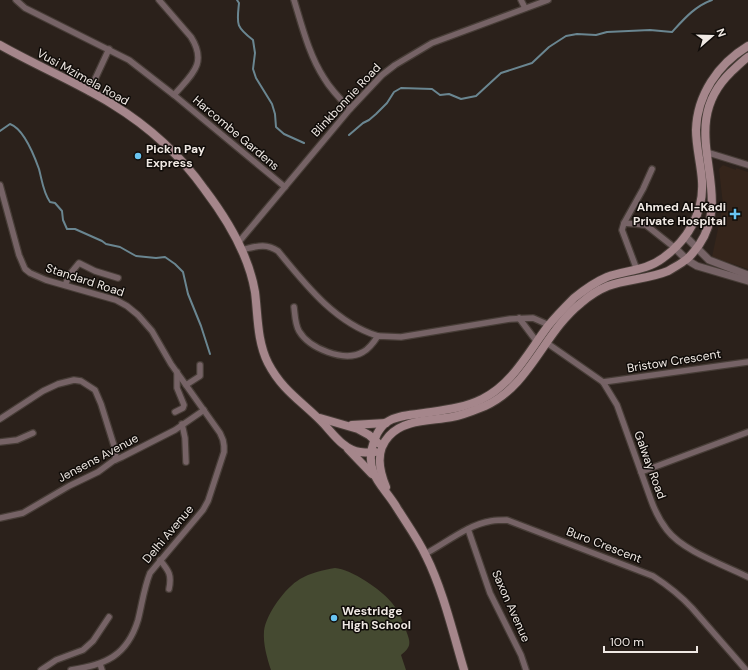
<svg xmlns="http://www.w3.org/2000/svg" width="748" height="670" viewBox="0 0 748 670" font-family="'DM Sans',sans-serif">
	<rect width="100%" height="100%" fill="#2b211b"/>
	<path fill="#35251b" d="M723,165L736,170V168L748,172V269L712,257L723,205L719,169Z"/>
	<path fill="#454a31" d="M335,568C351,569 382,590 392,603C398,610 402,619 405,628C410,641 413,646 401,655L406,670H271C267,658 263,644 264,631C266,614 285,588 300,579C310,573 323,570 335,568Z"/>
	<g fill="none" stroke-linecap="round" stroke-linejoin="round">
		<g stroke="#6a8691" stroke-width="2">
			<path d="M237,0L239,3C237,24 235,26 253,40L255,53L253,69L256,78L272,104L275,114L276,127L284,134L304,143"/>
			<path d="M0,131L10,124C24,129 34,155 39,169C42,180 43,192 50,202L55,203L62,211L63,220L67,229H75L102,241L106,244L120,247L136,256L156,258L165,257L175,264L183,272L188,294L201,326L210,354"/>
			<path d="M349,135L363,123L369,120L376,114L387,103L394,92L401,88L432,89L440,95L449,94L461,99L476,96L501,73L532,63L549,47L566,36L577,34L596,35L607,32L650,30L672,32C684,19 695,6 712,0"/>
		</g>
		<defs>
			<g id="minor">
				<path d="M16,0L25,8L129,60L174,95L285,187"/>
				<path d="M159,0L191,37C208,64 191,75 174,95"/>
				<path d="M294,0C302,26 309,55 324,78C331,90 341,100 350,109"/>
				<path d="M521,0L525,8"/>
				<path d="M89,92L109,49"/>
				<path d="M706,152L748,165"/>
				<path d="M0,185L19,255L25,269L30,273L46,280L116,300L127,306L138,315L152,331L171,364L220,433L223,440L224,446V452L208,501L203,510L150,573C144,588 142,604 138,620C127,656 105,665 71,670"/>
				<path d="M624,223L646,225L675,248"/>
				<path d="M238,243L350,109L382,75L395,65L432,43L548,0"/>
				<path d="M241,250C255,247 265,242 278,251C305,284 335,323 378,336"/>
				<path d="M637,270L622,230L624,223L643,189L652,169"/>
				<path d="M65,285L70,274L79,263L95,271L118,278"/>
				<path d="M294,307C295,315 295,324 299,331C309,348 344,363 363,352C369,349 374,342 378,336L401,337L510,319L533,318L549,325"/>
				<path d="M519,318L537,342"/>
				<path d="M547,343L603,382L617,405L651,500C655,511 660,521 667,530C683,551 724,565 748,577"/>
				<path d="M603,382L748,362"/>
				<path d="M186,385L200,376V365"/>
				<path d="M175,412L183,408L184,405L177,388V372"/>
				<path d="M0,419L43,391L58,384L74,380L81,381L95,390L101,404L116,452L115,460"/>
				<path d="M182,424L185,438L186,462"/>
				<path d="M0,442L17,440L33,433"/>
				<path d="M641,472L748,432"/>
				<path d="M0,518L23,513L69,486L98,472L113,461L122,457L175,430L204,410"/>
				<path d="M468,529L490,593L521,655L526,670"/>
				<path d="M425,554C446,543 467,525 491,521C497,520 502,520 507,520L653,576C667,585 680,595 692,608L746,670"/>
				<path d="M160,560C169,571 172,575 169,589"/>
				<path d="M100,664L102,670"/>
				<path d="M41,670L56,660L83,650L93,641L109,617"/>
			</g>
			<g id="tertiary">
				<path d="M686,237L709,260L748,275"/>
				<path d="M675,248L687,260L697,266L748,281"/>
			</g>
			<g id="secondary">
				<path d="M0,45C37,66 76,82 112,104C148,126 181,156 205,190C227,219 249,256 255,292C258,316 257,341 268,363C282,390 300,400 321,421C332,432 343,450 360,452C365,453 370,452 375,452"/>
				<path d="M320,418L358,429L369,435L378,443"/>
				<path d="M352,425L386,423"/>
				<path d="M348,449L372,474"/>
				<path d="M386,487C379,470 375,451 389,436C404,419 431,421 452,417C464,415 475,410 485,406C530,386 544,332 581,303C589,296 598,290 608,286C627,279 649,279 668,271C673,268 679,265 684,261C690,258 695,250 699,245C737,190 673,128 731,72C737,67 742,61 748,57"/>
				<path d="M464,670C453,633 443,590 426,556C418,539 407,524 397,508C384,486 366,476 372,448C374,439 379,427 387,422C397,415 412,415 424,413C444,410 464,408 482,399C512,385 529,351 548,326C556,316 565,307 574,298C584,290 595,282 607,277C626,270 646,271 663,258C688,240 704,212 702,181C701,164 696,147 696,130C697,95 718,64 748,46"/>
			</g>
		</defs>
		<use href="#minor" stroke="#473d37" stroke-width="8"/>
		<use href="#tertiary" stroke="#473d37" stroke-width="9"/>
		<use href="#secondary" stroke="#473d37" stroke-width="10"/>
		<use href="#minor" stroke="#766366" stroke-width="5.5"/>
		<use href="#tertiary" stroke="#766366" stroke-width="7"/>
		<use href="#secondary" stroke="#a5868b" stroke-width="8"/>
	</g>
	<g fill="#69c4f1" stroke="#100c09" stroke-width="1.5">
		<circle cx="138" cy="156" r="4"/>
		<path d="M733 208h4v4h4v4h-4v4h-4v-4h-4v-4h4z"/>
		<circle cx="334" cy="618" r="4"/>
	</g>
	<g text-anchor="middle" stroke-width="3" stroke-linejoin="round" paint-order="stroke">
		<g font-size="12" fill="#f0e9e4" stroke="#100c09">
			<text transform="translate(83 77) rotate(29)" y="4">Vusi Mzimela Road</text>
			<text transform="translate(346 100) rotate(-47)" y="4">Blinkbonnie Road</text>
			<text transform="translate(236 133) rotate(40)" y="4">Harcombe Gardens</text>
			<text transform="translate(85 280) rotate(18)" y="4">Standard Road</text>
			<text transform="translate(674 361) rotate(-9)" y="4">Bristow Crescent</text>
			<text transform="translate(98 458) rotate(-28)" y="4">Jensens Avenue</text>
			<text transform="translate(650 465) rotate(70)" y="4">Galway Road</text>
			<text transform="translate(168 534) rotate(-50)" y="4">Delhi Avenue</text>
			<text transform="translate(604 545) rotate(21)" y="4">Buro Crescent</text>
			<text transform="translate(511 606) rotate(66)" y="4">Saxon Avenue</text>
		</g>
		<g font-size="12" font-weight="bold" fill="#f0e9e4" stroke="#100c09" text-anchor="start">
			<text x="146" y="153">Pick n Pay<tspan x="146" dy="14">Express</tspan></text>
			<text x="726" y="211" text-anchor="end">Ahmed Al-Kadi<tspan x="726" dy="14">Private Hospital</tspan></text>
			<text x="342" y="615">Westridge<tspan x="342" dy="14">High School</tspan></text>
		</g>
	</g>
	<g transform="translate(712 36) rotate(70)" stroke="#100c09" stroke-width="3" paint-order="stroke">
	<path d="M0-3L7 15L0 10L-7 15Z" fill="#f0e9e4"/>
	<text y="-6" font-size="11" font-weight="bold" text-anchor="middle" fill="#f0e9e4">N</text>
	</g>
	<path d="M604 646v6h93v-6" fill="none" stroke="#f0e9e4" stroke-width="2"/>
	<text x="610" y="646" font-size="12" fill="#f0e9e4" stroke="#100c09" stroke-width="3" paint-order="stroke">100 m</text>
</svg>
